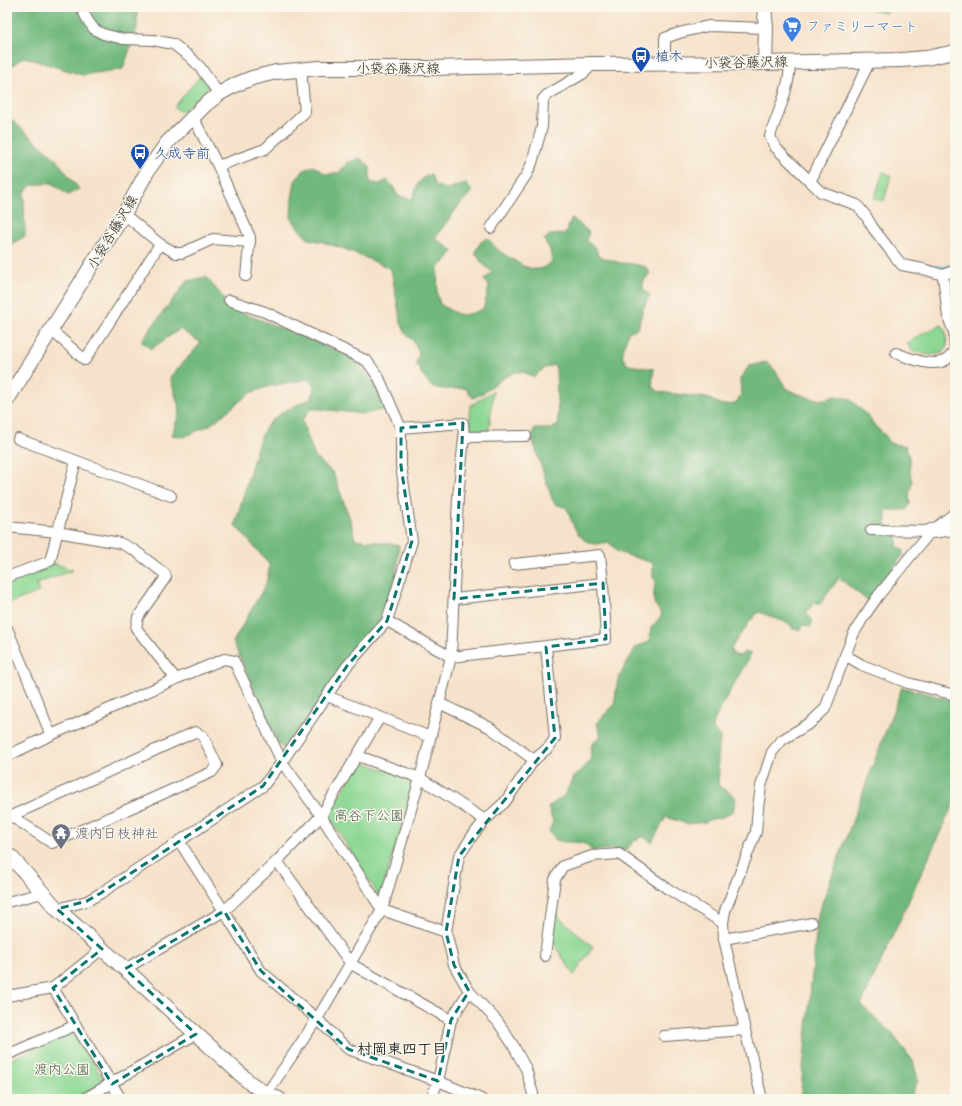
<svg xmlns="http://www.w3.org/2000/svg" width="962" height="1106" viewBox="0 0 962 1106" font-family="Dekko,'Klee One',sans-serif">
	<rect width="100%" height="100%" fill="#fbf7ec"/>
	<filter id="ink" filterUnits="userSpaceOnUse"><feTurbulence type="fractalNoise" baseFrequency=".025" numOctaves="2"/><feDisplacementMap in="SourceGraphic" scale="8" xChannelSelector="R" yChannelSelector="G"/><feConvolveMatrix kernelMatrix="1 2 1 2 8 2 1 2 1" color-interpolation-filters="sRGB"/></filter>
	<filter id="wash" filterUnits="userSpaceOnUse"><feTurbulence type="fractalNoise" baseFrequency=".012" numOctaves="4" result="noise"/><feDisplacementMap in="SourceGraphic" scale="16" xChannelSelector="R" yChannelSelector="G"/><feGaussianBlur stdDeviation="0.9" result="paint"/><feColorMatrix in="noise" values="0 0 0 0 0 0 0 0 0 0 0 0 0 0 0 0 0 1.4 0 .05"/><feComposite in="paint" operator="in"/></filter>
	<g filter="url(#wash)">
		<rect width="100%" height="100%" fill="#f6e2ca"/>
		<g fill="#8bd793" stroke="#5b815f">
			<path d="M201,75L209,85L208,89L181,112L174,107Z"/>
			<path d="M883,172L891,175L884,201L874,199Z"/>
			<path d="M942,325L946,333L947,346L943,353L930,355L912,351L907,343L924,333Z"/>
			<path d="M493,391L489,431H474L470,428V406Z"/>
			<path d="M53,563L73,570L36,584L39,592L7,604V581Z"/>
			<path d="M360,761L415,781L380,898L328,815Z"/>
			<path d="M553,909L560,918L593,947L574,975L551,940Z"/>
			<path d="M74,1031L105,1082L75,1099H7V1061Z"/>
		</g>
		<g fill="#70b87d" stroke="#4e7254">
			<path d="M7,7H137V28L123,69L82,75L24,57L7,69Z"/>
			<path d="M866,7H895L885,13Z"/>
			<path d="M7,116L55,158L79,189L68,195L52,183L31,185L24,193L25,236L10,245L7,244Z"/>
			<path d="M360,158L370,167V182L379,184L387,180L392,185L398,196L412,199L418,184L424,177L431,174L435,186L448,189L465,183L472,191L457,208L435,238L453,251L445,262L438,267L437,294L440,304C459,316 461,318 483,309L487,296L489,286L484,280L492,272L482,263L475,252L481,242L487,238L499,251L523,266L533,269H541L552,262L550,250L544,240L549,235L565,234L572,218L589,232L586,241L596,248L598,256L620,263L634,264L646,267L650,273L643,282V290L650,295L643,309L638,328L628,332L622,356L628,365L654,369L652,385L656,390L660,392L707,398L722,405L735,404L741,395L740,379L749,366L766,362L775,370L786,388L795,393L811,398L821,400L836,396L850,399L865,413L876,427L886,436L889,443L906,446L910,462V472L912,482L909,496L910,504L906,510H886V523L897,536V546L903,550V555L883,581L869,602L839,578L820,604L815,602L806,613L813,621L810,627L804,625L800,630L793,629L790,624L759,612L749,622L745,630L738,637L731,649L733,654L740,656L744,652L749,653L751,654L721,707L715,719L713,729L720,736V743L718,746V765L719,771L718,785C723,789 732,793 736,798L733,811L720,818L710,819L706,822L687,824L666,817L652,842L643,837L635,840L626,850L622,852L611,849L592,851L585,844L575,842H565L556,840L549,831L553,822L548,807L565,795L573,777L583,769L591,760C590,747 590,744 601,736L597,724L602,717L614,705L618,679L636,647L649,642L651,628L662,615L654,603V589L656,581L653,578V563L617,552L614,547L608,542C604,543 599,544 595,544C577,542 572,522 567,508L555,504L552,499L532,438L534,429H551L558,425L556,369L554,365L543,369L534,377L523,372H515L503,378L483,393L473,398L465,388C456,389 437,391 430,385C424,379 420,371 416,363L419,353L413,341L406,334L401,323L391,269L350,251L323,242L308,239L298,228L291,217L292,199L295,181L304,170L313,166L326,174H333L340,172L347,163Z"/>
			<path d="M206,277L218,291L231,308L353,357L378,387L386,409L364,414L311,408L302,421L315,457L333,473L351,522L355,539L399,545L396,579L379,623L285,749L279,745L233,642L266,584L270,565L235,525L256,450L262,434L269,423L284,411L312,398L314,386L307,379L270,386L250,393L210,425L184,437L172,435L180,411L170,377L201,343L180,329L151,349L141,341L187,281Z"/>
			<path d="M902,687L955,701V800L861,1005L890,1031L913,1061L918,1080L910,1099H800L818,914Z"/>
		</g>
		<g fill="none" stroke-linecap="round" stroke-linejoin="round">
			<path stroke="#62c6e0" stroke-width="3.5" d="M927,266L945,268L955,264"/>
		</g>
	</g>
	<g filter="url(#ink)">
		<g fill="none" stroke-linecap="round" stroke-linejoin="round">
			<defs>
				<g id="street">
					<path d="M81,7L88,21L94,29L103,34L123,39L153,40L173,44L190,57L200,67L219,94"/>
					<path d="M790,62C790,88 778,112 770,136L775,147L821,192L857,205L866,216L873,228L889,249L902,265L923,269L943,275L955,270"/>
					<path d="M665,63V38L679,33L708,26L766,28"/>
					<path d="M193,117L218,166L250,237L246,276"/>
					<path d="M218,166L265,149L305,112L301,70"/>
					<path d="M810,182L870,61"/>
					<path d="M124,214L160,244L176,253H182L213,239L250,242"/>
					<path d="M491,228L527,174L532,163L542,127L543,99L547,95L584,73L593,64"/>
					<path d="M943,275L948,317L954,332L955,348"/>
					<path d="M51,330L85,360L160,244"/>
					<path d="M896,353C909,358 932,368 946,360C949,358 952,354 955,351"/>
					<path d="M464,437L526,436"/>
					<path d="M18,439L171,496"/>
					<path d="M7,527L57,532L120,543L134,550L165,574L166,577L138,617L136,628L176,679"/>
					<path d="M871,530L931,531"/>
					<path d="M7,577L50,561L76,461"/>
					<path d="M454,599L603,583"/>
					<path d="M387,621L451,657L606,639L603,583L600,555L514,564"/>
					<path d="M7,628L51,735"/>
					<path d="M845,655L862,665L908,683L955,695"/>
					<path d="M327,696L430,737"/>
					<path d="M439,703L489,727L534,760"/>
					<path d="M7,756L51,735L176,679L224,659L234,661L282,762L321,816L382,910L446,932"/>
					<path d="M358,756L420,778L485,820"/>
					<path d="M7,816H11L195,732L203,736L217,765L212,772L52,843L11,816"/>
					<path d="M179,841L224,911L261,971L317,1019L348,1049L438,1081L431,1099"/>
					<path d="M277,861L351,964L451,1020"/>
					<path d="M7,902L43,893"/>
					<path d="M57,909L87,901L101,893L263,786L282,762L347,666L387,621L412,541L401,466V428L379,378L367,361L265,312L229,300"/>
					<path d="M724,939L812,923"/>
					<path d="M545,956L555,879L563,866L592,856L619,854L668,889L723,923"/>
					<path d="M125,969L224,911L277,861L321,816L380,717"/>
					<path d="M53,988L121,1099"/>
					<path d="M469,991L451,1020L438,1081L481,1099"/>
					<path d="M7,996L53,988L102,949"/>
					<path d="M664,1036L745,1030"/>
					<path d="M7,1055L76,1025"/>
					<path d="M84,1099L196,1034"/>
					<path d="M263,1099L317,1019L382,910L420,778L451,657L458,497L464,437L463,423L401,428"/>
					<path d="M533,1099V1094L526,1069L513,1045L498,1022L469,991L454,965L446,932L459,856L473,835L485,820L505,802L534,760L549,747L555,738L546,647"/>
					<path d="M762,1099L745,1030L724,939L723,923L725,911L734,888L756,832L758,808L761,786L772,752L782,740L810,723L825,709L853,635L863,618L878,596L931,531L955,513"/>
				</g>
				<g id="secondary">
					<path d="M764,7L766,28L765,63"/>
					<path d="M7,400L124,214L148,170L167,143L205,105L219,94L235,85L252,78L276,72L319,68H432L593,64L765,63L901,60L926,58L955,52"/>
					<path d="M931,531L955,528"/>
					<path d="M7,855L11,857L20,867L57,909L125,969L249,1082L266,1094L279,1099"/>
				</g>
			</defs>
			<use href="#street" stroke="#726b63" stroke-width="12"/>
			<use href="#secondary" stroke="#726b63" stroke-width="16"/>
			<use href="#street" stroke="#fff" stroke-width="10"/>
			<use href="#secondary" stroke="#fff" stroke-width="14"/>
		</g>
	</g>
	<path fill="none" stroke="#0f766e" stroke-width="3" stroke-dasharray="8 5" stroke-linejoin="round" d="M463,423L454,599L603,583L606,639L546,647L555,738L459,856L446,932L454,965L469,991L451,1020L438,1081L348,1049L261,971L224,911L125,969L196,1034L112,1084L53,988L102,949L57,909L87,901L101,893L263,786L347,666L387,621L412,541L401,466V428Z"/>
	<defs>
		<symbol id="supermarket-pin" viewBox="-11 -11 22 30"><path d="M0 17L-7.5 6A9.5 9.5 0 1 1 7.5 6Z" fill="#3f7fe0" stroke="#fbf7ec"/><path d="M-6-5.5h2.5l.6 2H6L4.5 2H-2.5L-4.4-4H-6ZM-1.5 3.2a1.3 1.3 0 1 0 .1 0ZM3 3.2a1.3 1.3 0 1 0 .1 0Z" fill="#fff"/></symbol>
		<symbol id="bus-pin" viewBox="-11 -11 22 30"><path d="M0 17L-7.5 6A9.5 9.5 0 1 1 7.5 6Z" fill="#1a4fb4" stroke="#fbf7ec"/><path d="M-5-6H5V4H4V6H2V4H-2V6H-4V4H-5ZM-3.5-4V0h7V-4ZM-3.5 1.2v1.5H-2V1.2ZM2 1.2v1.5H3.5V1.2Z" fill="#fff"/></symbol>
		<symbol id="temple-pin" viewBox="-11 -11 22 30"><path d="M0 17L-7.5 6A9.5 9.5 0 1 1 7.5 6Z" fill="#6b7280" stroke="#fbf7ec"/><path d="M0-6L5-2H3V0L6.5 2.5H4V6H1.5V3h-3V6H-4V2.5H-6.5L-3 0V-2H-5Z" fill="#fff"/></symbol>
	</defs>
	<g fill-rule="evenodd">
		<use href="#supermarket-pin" x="781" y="15" width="22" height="30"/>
		<use href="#bus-pin" x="630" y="45" width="22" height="30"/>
		<use href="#bus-pin" x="129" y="142" width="22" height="30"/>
		<use href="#temple-pin" x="50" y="822" width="22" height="30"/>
	</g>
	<g text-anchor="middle" stroke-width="3" stroke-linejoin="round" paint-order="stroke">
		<g font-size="14" fill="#366cbe" stroke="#fbf7ec" text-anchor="start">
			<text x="806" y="31">ファミリーマート</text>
		</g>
		<g font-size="14" fill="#164399" stroke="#fbf7ec" text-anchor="start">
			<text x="655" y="61">植木</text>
			<text x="154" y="158">久成寺前</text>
		</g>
		<g font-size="14" fill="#2b2b2b" stroke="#fbf7ec">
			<text transform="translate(746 62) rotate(-1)" y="5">小袋谷藤沢線</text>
			<text x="398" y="73">小袋谷藤沢線</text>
			<text transform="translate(112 232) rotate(-59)" y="5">小袋谷藤沢線</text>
		</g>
		<g font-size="14" fill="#485f4a" stroke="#fbf7ec">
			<text x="369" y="820">高谷下公園</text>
			<text x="62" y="1074">渡内公園</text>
		</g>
		<g font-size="14" fill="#5b616d" stroke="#fbf7ec" text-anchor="start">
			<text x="75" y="838">渡内日枝神社</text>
		</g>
		<g font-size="15" font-weight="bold" fill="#2b2b2b" stroke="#fbf7ec">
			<text x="402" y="1054">村岡東四丁目</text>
		</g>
	</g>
	<rect width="962" height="1106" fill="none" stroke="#fbf7ec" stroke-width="24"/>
</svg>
